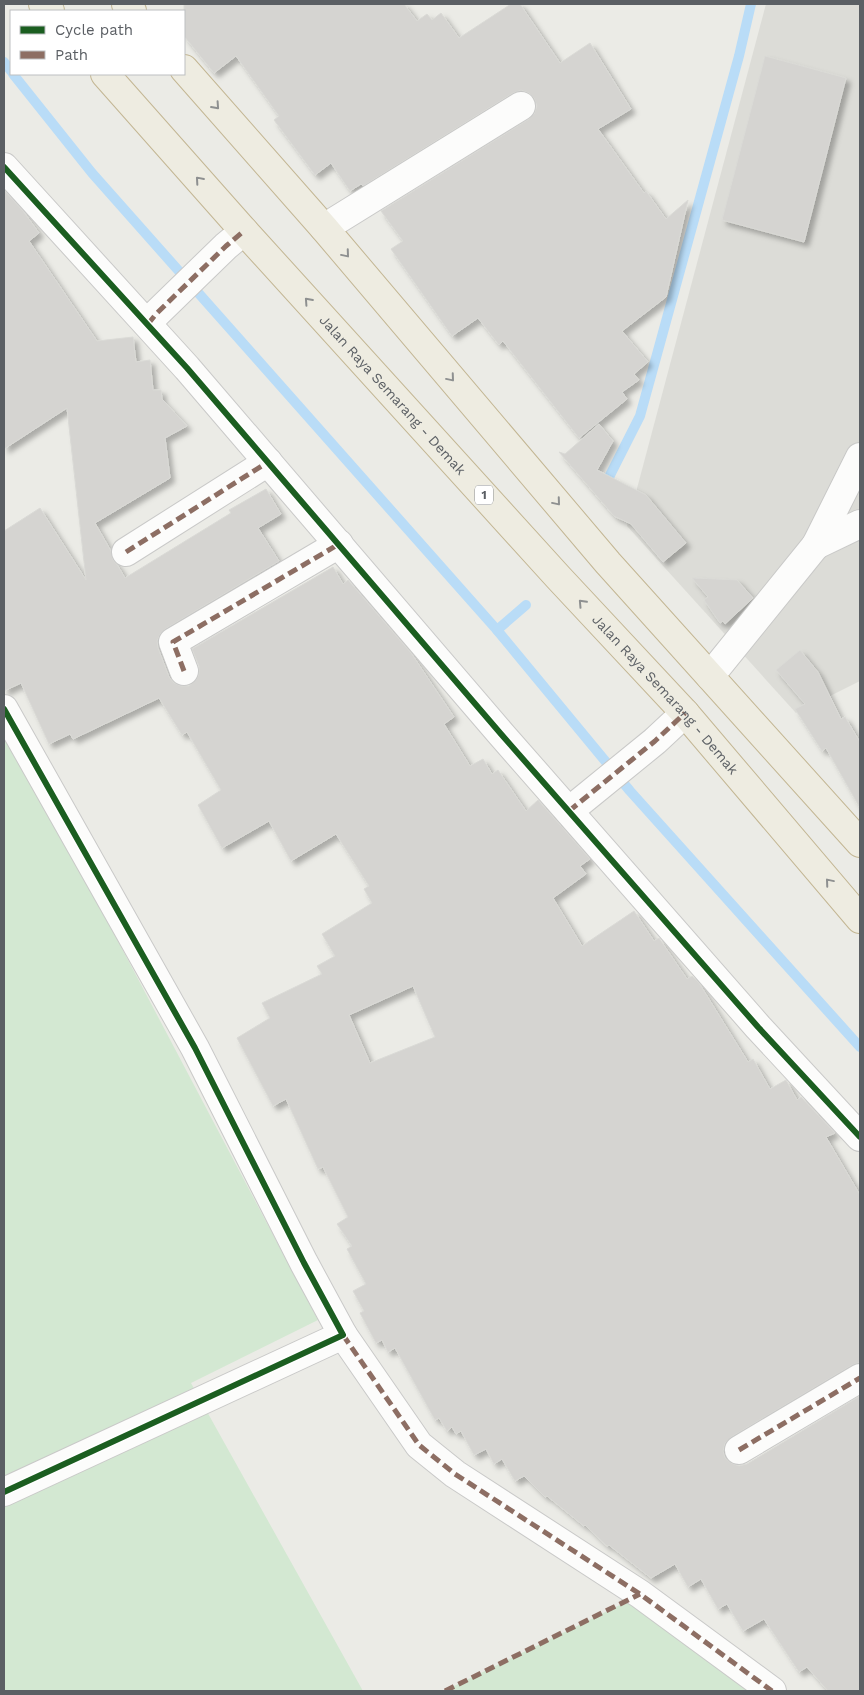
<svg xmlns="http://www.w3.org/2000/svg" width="864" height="1695" viewBox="0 0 864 1695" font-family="'Work Sans',sans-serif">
	<defs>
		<filter id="shadow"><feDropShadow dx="4.5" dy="4.5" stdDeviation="2.5" flood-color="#0004"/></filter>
	</defs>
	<rect width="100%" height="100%" fill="#ebebe6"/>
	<path fill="#dcdcd7" d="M766,4H860V681L796,713L627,526Z"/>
	<g fill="#d3e8d2">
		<path d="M4,725L318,1320L191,1383L363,1691H4Z"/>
		<path d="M630,1600L761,1691H444Z"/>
	</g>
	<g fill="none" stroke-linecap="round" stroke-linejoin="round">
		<g stroke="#b9dcf7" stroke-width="10">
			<path d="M4,62L11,71"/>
			<path d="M13,74L92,173L497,630L630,791L860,1047"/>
			<path d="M604,487L640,416L739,56L751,4"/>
			<path d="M497,630L526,605"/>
		</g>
	</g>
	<g fill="#d5d4d1" stroke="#dadad6" fill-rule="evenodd" filter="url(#shadow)">
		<path d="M184,4H404L417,21L427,14L432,20L441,13L459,38L511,4H520L560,63L590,43L631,109L598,129L644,193L646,191L666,219L688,200L666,297L622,331L648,362L634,374L639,380L622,392L627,399L579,438L503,341L499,345L478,318L452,336L391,249L403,241L381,211L529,119L534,114L537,106L534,98L529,93L521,90L513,93L363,186L361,184L350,191L331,163L315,175L274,120L279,116L236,56L214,73L184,36Z"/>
		<path d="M765,56L846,78L804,242L722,220Z"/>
		<path d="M4,190L23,211L39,233L29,241L97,341L133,337L136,362L150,360L153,390H161L162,399L187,426L165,438L170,478L95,523L111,551L113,560L118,566L125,578L231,513L229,510L266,489L281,514L258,528L279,561L165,629L160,634L157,641L158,648L169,677L174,683L181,686H189L196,680L199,674V666L192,649L333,567L343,584L348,580L411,653L454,717L444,724L470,766L483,759L492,774L498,770L526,811L538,800L590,859L580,866L586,874L553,898L582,946L634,911L654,941L659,938L661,941L687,979L692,976L699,983L748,1062L753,1059L770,1089L786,1080L797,1100L801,1097L835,1133L826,1137L860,1195V1362L852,1365L731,1437L725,1443L723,1451L725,1458L731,1463L739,1466L747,1464L860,1396V1691H828L807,1667L799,1672L764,1619L743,1631L727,1604L718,1609L701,1579L688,1587L675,1564L651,1578L609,1545L607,1546L585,1525L584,1526L547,1496L545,1497L524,1476L515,1481L502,1459L494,1464L486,1449L474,1455L461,1431L456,1434L452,1427L447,1431L439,1418L435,1420L395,1348L388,1352L382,1340L376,1343L360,1313L364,1311L353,1291L366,1284L347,1249L352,1246L337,1224L348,1217L323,1167L318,1169L286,1099L273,1106L237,1038L270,1018L262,1003L322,974L317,966L335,956L322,934L372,903L364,889L369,886L336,834L291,861L269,821L222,848L198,805L221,790L187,732L182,735L159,698L73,739L70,734L49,744L21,683L4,691V531L40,508L86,580L67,408L4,449ZM413,986L435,1037L370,1063L349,1015Z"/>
		<path d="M599,424L613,441L597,470L646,495L686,543L663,562L631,524L614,516L559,452L565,454Z"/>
		<path d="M692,578L737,580L753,598L725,624L723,621L720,623L704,600L708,597Z"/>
		<path d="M800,650L818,672L841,719L845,717L860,742V808L826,748L822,751L795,709L805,704L776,670Z"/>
	</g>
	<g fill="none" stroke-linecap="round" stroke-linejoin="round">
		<defs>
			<g id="minor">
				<path d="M4,167L187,368L501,734L758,1027L860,1137"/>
				<path d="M324,228L521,106"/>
				<path d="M148,324L156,314L226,246L244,231"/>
				<path d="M816,545L860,524"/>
				<path d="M126,552L268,462"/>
				<path d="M184,671L173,642L339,544"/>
				<path d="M710,676L816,545L860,457"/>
				<path d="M4,709L195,1048L304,1263L343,1335L4,1492"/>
				<path d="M569,811L655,741L685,713"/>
				<path d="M343,1335L419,1445L455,1474L640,1594L772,1691"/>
				<path d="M739,1450L860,1378"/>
			</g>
			<g id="highway">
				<path d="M43,4L50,11"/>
				<path d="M126,4L132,11"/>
				<path d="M184,69L324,228L608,563L860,843"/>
				<path id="s1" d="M105,74L244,231L558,577L685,713L860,919"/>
			</g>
		</defs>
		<use href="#minor" stroke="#c9c9c8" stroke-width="30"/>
		<use href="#highway" stroke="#c3b693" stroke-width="30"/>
		<use href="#minor" stroke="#fcfcfb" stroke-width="28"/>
		<use href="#highway" stroke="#eeece1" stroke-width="28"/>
		<g stroke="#8d6e63" stroke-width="5" stroke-dasharray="10 5" stroke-linecap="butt">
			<path d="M148,324L156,314L226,246L244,231"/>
			<path d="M126,552L268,462"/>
			<path d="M184,671L173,642L339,544"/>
			<path d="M569,811L655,741L685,713"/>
			<path d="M343,1335L419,1445L455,1474L640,1594L772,1691"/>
			<path d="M739,1450L860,1378"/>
			<path d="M445,1691L640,1594"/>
		</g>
		<defs>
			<g id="cycleway">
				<path d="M4,167L187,368L501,734L758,1027L860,1137"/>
				<path d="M4,709L195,1048L304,1263L343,1335L4,1492"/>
			</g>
		</defs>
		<use href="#cycleway" stroke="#fff" stroke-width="9"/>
		<use href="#cycleway" stroke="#1b5e20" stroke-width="6"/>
	</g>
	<defs><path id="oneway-chevron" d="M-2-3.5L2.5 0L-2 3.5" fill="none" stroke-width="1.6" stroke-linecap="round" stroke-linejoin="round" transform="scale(1.25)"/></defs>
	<g stroke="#8e9090">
		<use href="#oneway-chevron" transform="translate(216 106) rotate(48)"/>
		<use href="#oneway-chevron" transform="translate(199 180) rotate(-131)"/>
		<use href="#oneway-chevron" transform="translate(346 254) rotate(50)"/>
		<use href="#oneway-chevron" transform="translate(308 301) rotate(-132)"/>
		<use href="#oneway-chevron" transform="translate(451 378) rotate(50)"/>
		<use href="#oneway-chevron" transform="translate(557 502) rotate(50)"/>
		<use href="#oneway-chevron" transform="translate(582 603) rotate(-133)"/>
		<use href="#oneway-chevron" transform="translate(829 882) rotate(-130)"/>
	</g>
	<g text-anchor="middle" stroke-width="5" stroke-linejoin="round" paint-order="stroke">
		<rect fill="#fff" stroke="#8c8f92" stroke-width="1" x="475" y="485.5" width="18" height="19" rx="4"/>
		<g font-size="12" font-weight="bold" fill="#5b5f64">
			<text x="484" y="499">1</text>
		</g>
		<g font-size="14" fill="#5b5f64" stroke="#fff">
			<text dy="5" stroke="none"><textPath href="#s1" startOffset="431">Jalan Raya Semarang - Demak</textPath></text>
			<text dy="5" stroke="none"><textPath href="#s1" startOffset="836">Jalan Raya Semarang - Demak</textPath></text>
		</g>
	</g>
	<rect width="864" height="1695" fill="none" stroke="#5b5f64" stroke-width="10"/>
	<rect x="10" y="10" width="175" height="65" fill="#ffffff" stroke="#bdbfc1"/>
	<rect x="20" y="26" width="25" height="8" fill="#1b5e20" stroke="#bdbfc1"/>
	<text x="55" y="35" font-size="15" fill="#5b5f64">Cycle path</text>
	<rect x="20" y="51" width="25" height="8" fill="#8d6e63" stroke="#bdbfc1"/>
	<text x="55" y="60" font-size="15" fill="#5b5f64">Path</text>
</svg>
